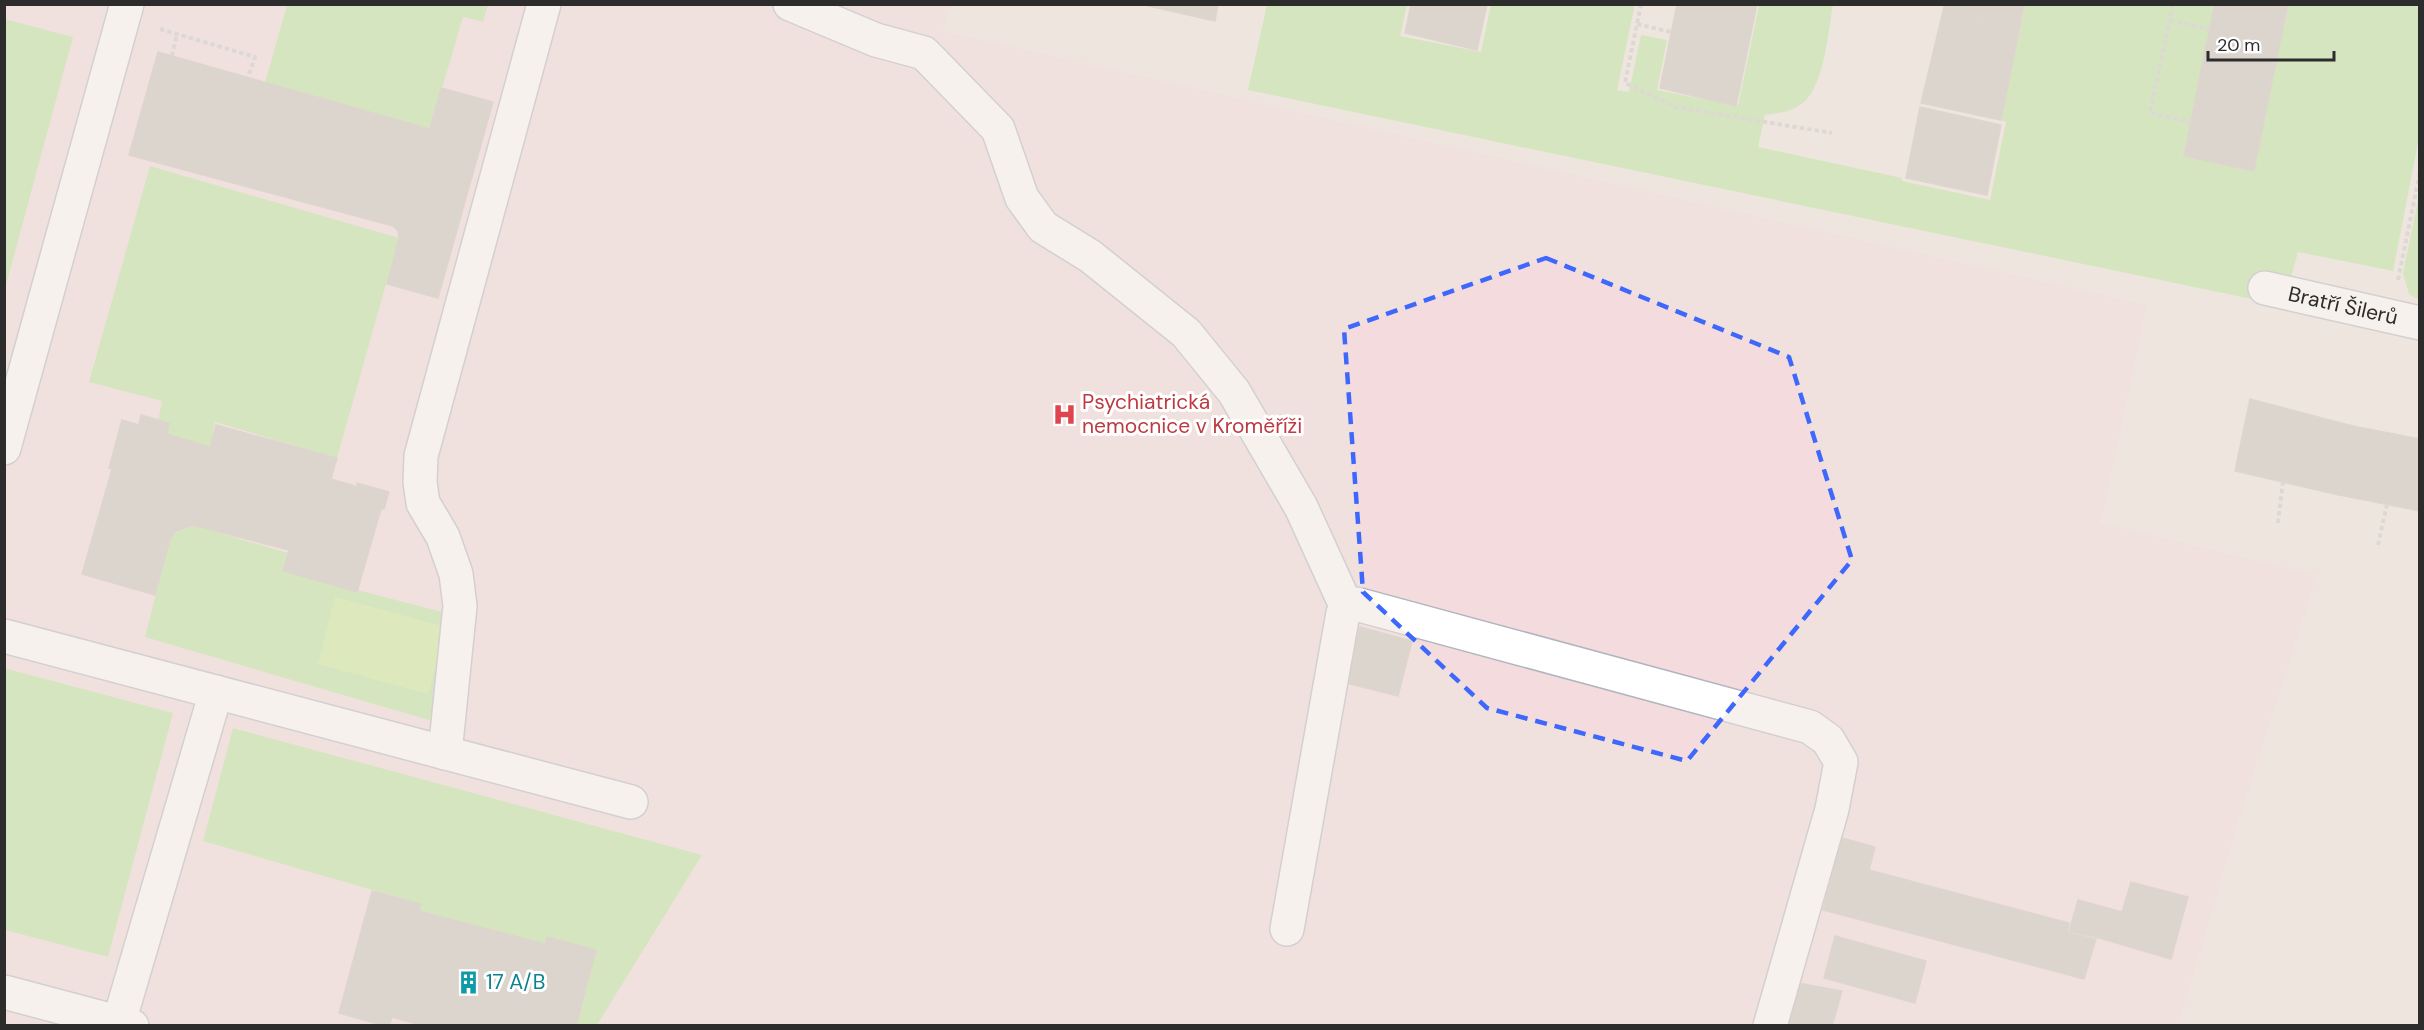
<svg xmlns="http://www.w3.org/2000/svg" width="2424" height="1030" viewBox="0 0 2424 1030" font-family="'DM Sans',sans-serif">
	<rect width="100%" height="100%" fill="#eee6de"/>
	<path fill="#f4dcde" d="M5,5H950L943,31L2147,305L2101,523L2317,575L2237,826L2179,1025L5,1026Z"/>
	<g fill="#b6e49b">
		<path d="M1635,4L1617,90L1629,92L1641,35L1667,40L1657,90L1738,106L1759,5H1833C1828,31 1825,83 1804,102C1793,112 1778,113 1765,115L1758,147L1902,178V181L1990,200L2006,122L2001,120L2025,5H2419V138L2393,271L2298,252L2290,281L2261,301L1248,90L1267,5H1407L1400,36L1481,52L1491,5Z"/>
		<path d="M287,5H488L483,22L463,17L430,129L265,83Z"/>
		<path d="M5,19L73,37L5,289L4,19Z"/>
		<path d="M150,166L399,238L337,458L215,422L210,447L167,434L169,423L158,421L162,401L89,382Z"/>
		<path d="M2419,196H2420L2419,300L2409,294L2403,273Z"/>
		<path d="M192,525L288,553L284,571L450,614L439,723L145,637L170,539L182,527Z"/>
		<path d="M4,668L173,713L108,957L5,930Z"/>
		<path d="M233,728L702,855L597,1025L576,1026L596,950L547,937L545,944L419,911L421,904L203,841Z"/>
	</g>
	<path fill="#caeb96" d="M335,597L446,627L428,694L318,664Z"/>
	<g fill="#c6c0bb" stroke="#c9c2b8" stroke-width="1.5">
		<path d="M1140,4H1218L1215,21Z"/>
		<path d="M1411,4H1487L1477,50L1405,33Z"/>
		<path d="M1677,4H1757L1736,106L1660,88Z"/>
		<path d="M1945,4H2024L2020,26L1943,11Z"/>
		<path d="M2215,4H2288L2272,81L2202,66Z"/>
		<path d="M1943,11L2020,26L2001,120L1921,103Z"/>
		<path d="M158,52L430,129L441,88L493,102L438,298L387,284L399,238L398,231L393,226L129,155Z"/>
		<path d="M2202,66L2272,81L2254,171L2184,156Z"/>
		<path d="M1920,107L2001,125L1987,195L1906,178Z"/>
		<path d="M2250,399L2353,426L2339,495L2235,471Z"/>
		<path d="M141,415L169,423L167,434L210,447L216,425L337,458L331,479L358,487L357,483L389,492L384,509H381L357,592L283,571L289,550L192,525L176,531L170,539L155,595L82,574L112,469L109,468L122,420L139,425Z"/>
		<path d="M2353,426L2420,439V511L2339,495Z"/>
		<path d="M1360,627L1412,641L1398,696L1346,683Z"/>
		<path d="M1842,838L1875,847L1869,870L2069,923L2067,933L2096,939L2084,979L1823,910Z"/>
		<path d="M2131,882L2188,897L2171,959L2096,937L2069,932L2078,900L2122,912Z"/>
		<path d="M372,891L421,904L419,911L545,944L547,937L596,950L576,1026H423L392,1017L389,1026H385L339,1013Z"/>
		<path d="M1835,936L1926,961L1915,1003L1824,978Z"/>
		<path d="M1798,983L1842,991L1832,1026H1785Z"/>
	</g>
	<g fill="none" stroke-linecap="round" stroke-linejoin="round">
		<defs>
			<g id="minor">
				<path d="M790,4L876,40L924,53L998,129L1022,198L1043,227L1090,256L1186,333L1234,392L1301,507L1347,608"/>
				<path id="s1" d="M2265,288L2420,323"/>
				<path d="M4,448L127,4"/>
				<path d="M4,636L631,802"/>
				<path d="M445,753L460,606L456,574L443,537L423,503L420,482L421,456L544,4"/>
				<path d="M1287,929L1343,613L1347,608L1356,604L1810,727L1828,740L1841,762L1832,809L1770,1026"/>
				<path d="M4,992L132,1026"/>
				<path d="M119,1022L216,692"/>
			</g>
		</defs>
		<use href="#minor" stroke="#b2b5bf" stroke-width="36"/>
		<g stroke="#c8c8c8" stroke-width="4" stroke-dasharray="4.5 3" stroke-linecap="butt">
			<path d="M1641,4L1625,83L1675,107L1832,133"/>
			<path d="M2173,4L2150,113L2191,122"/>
			<path d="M2170,20L2210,30"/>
			<path d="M1637,24L1671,32"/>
			<path d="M160,29L255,57L248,77"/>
			<path d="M172,56L177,34"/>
			<path d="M2398,280L2420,172"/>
			<path d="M2278,523L2283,481"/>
			<path d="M2378,545L2387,504"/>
		</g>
		<use href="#minor" stroke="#fff" stroke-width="33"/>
	</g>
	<path d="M0 0H2424V1030H0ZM1546,258L1789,357L1852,560L1687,761L1487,708L1363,592L1344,329Z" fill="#eee6de" fill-opacity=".55" fill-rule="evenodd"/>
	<path fill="none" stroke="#3e68fb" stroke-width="4.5" stroke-dasharray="12 8" stroke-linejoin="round" d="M1546,258L1789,357L1852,560L1687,761L1487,708L1363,592L1344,329Z"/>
	<defs>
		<symbol id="hospital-bare" viewBox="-9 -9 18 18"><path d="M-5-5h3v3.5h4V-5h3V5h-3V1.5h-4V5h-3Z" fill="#e0444e" stroke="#fff" stroke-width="2.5" paint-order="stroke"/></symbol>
		<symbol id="building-bare" viewBox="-9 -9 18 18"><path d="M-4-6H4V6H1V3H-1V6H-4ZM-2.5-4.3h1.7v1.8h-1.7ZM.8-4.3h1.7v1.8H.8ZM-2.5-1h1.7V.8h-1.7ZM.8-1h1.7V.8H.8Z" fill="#0f9aa8" stroke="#fff" stroke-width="2.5" paint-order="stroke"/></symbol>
	</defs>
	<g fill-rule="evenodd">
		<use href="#hospital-bare" x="1048" y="398" width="33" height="33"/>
		<use href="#building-bare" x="452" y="966" width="33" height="33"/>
	</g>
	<g text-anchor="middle" stroke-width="6" stroke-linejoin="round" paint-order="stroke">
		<g font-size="21" fill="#2c2c2c" stroke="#fff">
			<text dy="7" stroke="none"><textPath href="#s1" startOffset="80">Bratří Šilerů</textPath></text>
		</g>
		<g font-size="21" fill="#be3a42" stroke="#fff" text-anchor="start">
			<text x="1082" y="409">Psychiatrická<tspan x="1082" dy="24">nemocnice v Kroměříži</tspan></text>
		</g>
		<g font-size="21" fill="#0d838f" stroke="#fff" text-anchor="start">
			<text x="486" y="989">17 A/B</text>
		</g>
	</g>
	<rect width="2424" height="1030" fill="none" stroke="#2c2c2c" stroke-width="12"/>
	<path d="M2208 51v9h126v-9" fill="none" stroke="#2c2c2c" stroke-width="3"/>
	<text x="2217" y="51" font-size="18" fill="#2c2c2c" stroke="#ffffff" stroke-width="4.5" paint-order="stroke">20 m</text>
</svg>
